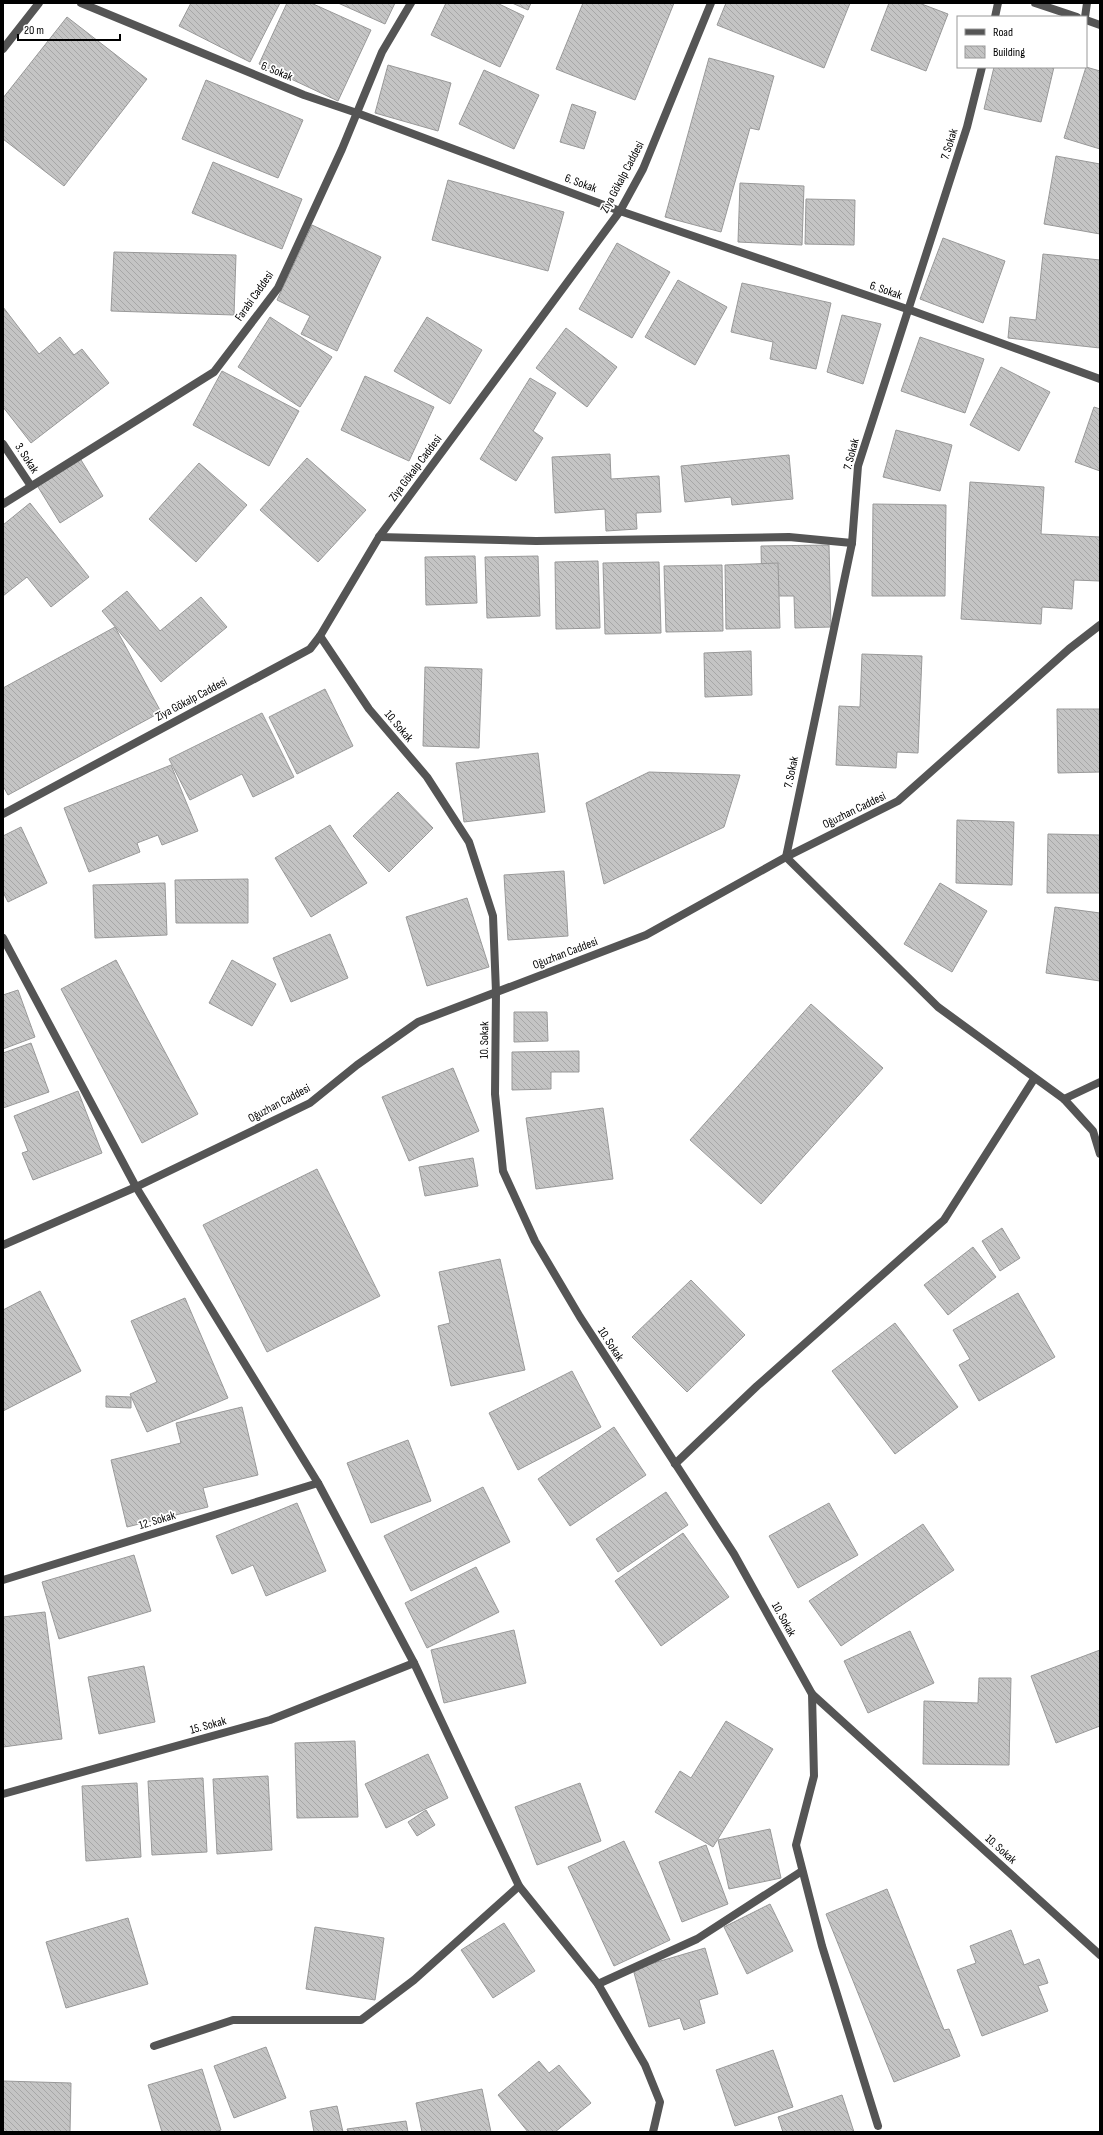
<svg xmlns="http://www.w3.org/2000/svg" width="1103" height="2135" viewBox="0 0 1103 2135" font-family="'Sofia Sans Condensed',sans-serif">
	<defs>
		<pattern id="building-back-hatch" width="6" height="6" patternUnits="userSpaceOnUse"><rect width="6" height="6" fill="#c4c4c4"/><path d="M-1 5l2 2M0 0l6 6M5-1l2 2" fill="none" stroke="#a7a7a7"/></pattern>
	</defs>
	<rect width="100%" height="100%" fill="#fff"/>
	<g fill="url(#building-back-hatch)" stroke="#999">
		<path d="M191,3H280L250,62L179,26Z"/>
		<path d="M287,3H311L371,30L338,101L259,64Z"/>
		<path d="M338,3H395L385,24Z"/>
		<path d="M446,3H497L524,16L500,67L431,35Z"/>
		<path d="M512,3H531L528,10Z"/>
		<path d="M583,3H674L635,100L556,69Z"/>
		<path d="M726,3H850L824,68L717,25Z"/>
		<path d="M889,3H919L948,14L926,71L871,50Z"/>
		<path d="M67,17L147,79L64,186L3,139V98Z"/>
		<path d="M709,58L774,76L759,130L750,128L721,232L665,217Z"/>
		<path d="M388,65L451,83L438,131L375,113Z"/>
		<path d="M994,67H1054L1041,122L984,109Z"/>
		<path d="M1086,67L1100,71V149L1064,138Z"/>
		<path d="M484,70L539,95L514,149L459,124Z"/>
		<path d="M206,80L303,120L278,178L182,139Z"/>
		<path d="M572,104L596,112L584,149L560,142Z"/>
		<path d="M1056,156L1100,164V234L1044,224Z"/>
		<path d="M213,162L302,199L282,249L192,213Z"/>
		<path d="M448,180L564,212L548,271L432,240Z"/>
		<path d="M740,183L804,186L802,245L738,242Z"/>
		<path d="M806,199L855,200L854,245L805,244Z"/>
		<path d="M312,225L381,257L337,351L301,334L310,316L277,300Z"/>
		<path d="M943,238L1005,261L983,323L920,299Z"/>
		<path d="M617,243L670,272L632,338L579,309Z"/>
		<path d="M114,252L236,255L234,315L111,311Z"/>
		<path d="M1043,254L1100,260V348L1008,338L1010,317L1036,320Z"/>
		<path d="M678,280L727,307L695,365L645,337Z"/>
		<path d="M742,283L831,303L816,369L770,359L773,342L731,332Z"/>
		<path d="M3,307L39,354L60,337L74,355L82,349L109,383L31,443L3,407Z"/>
		<path d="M842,315L881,324L863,384L827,372Z"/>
		<path d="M270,317L332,357L300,407L238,367Z"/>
		<path d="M427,317L482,350L450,404L394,371Z"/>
		<path d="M566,328L617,367L587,407L536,368Z"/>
		<path d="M920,337L984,359L965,413L901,391Z"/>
		<path d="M1001,367L1050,392L1019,451L970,425Z"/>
		<path d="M222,371L299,411L269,466L193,425Z"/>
		<path d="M365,376L434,407L409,461L341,430Z"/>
		<path d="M530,378L556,393L533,431L543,438L516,481L480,459Z"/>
		<path d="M1094,407L1100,409V471L1075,462Z"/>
		<path d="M896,430L952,445L940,491L883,477Z"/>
		<path d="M610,454L611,479L659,476L661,512L636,513L637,529L606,531L605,509L555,513L552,457Z"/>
		<path d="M78,455L103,496L60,523L35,482Z"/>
		<path d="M789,455L793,499L732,505L731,497L685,502L681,466Z"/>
		<path d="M307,458L366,510L318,562L260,510Z"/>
		<path d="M199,463L247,505L196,562L149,519Z"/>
		<path d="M970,482L1044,487L1041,534L1100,537V581L1074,580L1072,609L1042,607L1041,624L961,619Z"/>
		<path d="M30,503L89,577L51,607L27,577L3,596V525Z"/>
		<path d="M873,504L946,505L945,596H872Z"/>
		<path d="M829,545L831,627L795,628L794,596H762L761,546Z"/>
		<path d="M475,556L477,603L426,605L425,557Z"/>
		<path d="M538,556L540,616L487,618L485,557Z"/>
		<path d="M598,561L600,628L556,629L555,562Z"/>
		<path d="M659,562L661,633L605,634L603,563Z"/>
		<path d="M778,563L780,628L726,629L725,565Z"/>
		<path d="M722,565L723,631L666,632L664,566Z"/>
		<path d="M127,591L160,631L201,597L227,627L161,682L102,611Z"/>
		<path d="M115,627L161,712L8,795L3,786V688Z"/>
		<path d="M751,651L752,695L705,697L704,653Z"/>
		<path d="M862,654L922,656L918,753L897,752L896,768L836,765L839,706L860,707Z"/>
		<path d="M425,667L482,669L479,748L423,746Z"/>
		<path d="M325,689L353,746L297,774L269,717Z"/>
		<path d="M1057,709H1100V772L1058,773Z"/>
		<path d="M262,713L294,777L253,797L242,774L190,800L169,759Z"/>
		<path d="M538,753L545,812L464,822L456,763Z"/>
		<path d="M171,765L198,831L162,845L158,835L137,843L140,852L89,872L64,808Z"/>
		<path d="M649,772L740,775L724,827L604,884L586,803Z"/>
		<path d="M398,792L433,828L389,872L353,836Z"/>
		<path d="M957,820L1014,822L1012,885L956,883Z"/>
		<path d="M330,825L367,883L311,917L275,858Z"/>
		<path d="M21,827L47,883L8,902L3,892V836Z"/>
		<path d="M1048,834L1100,835V893H1047Z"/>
		<path d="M564,871L568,936L508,940L504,875Z"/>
		<path d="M248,879V923H176L175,880Z"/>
		<path d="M165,883L167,935L95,938L93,885Z"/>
		<path d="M940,883L987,911L952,972L904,944Z"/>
		<path d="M467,898L489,967L427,986L406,917Z"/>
		<path d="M1055,907L1100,913V981L1046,973Z"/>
		<path d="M330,934L348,978L291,1002L273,958Z"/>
		<path d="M116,960L198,1114L142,1143L61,989Z"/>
		<path d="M232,960L276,984L252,1026L209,1003Z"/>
		<path d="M18,990L35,1037L3,1049V995Z"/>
		<path d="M811,1004L883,1068L761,1204L690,1140Z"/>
		<path d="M514,1012H547L548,1041L514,1042Z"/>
		<path d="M31,1043L49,1092L3,1108V1053Z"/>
		<path d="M579,1051V1072H551V1089L512,1090V1052Z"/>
		<path d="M453,1068L479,1131L409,1161L382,1097Z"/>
		<path d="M78,1091L102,1153L33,1180L22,1153L28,1151L14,1116Z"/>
		<path d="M603,1108L613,1179L536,1189L526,1118Z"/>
		<path d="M473,1158L478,1186L425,1196L419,1167Z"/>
		<path d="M317,1169L380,1296L267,1352L203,1225Z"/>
		<path d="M1002,1228L1020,1258L1000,1271L982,1241Z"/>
		<path d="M973,1247L996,1277L948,1315L924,1285Z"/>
		<path d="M500,1259L525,1370L451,1386L438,1326L450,1323L439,1272Z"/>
		<path d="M691,1280L745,1335L687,1392L632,1337Z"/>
		<path d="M40,1291L81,1371L3,1411V1310Z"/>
		<path d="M1018,1293L1055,1357L979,1401L959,1365L970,1359L953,1330Z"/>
		<path d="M185,1298L228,1398L147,1432L130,1394L157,1382L131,1321Z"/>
		<path d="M895,1323L958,1407L895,1454L832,1371Z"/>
		<path d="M572,1371L601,1427L518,1470L489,1413Z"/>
		<path d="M106,1396L131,1397V1408L106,1407Z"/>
		<path d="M242,1407L258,1475L203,1488L208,1507L127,1527L111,1460L181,1443L176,1423Z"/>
		<path d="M614,1427L646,1475L570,1526L538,1479Z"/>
		<path d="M408,1440L431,1501L371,1523L347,1463Z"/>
		<path d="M483,1487L510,1542L411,1591L384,1536Z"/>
		<path d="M666,1492L688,1525L618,1572L596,1539Z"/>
		<path d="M297,1503L326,1571L266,1596L253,1565L232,1574L216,1536Z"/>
		<path d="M829,1503L858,1555L798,1588L769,1536Z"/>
		<path d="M923,1524L954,1570L841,1646L809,1601Z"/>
		<path d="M683,1533L729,1597L661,1646L615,1581Z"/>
		<path d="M134,1555L151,1611L59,1639L42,1582Z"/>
		<path d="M476,1567L499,1612L427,1648L405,1603Z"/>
		<path d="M45,1612L62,1739L3,1747V1617Z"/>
		<path d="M514,1630L526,1683L444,1703L431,1650Z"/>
		<path d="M910,1631L934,1683L868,1713L844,1661Z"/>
		<path d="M1100,1650V1726L1056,1743L1031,1676Z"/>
		<path d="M144,1666L155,1722L99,1734L88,1677Z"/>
		<path d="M979,1678H1011L1009,1765L923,1764L924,1701L978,1703Z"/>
		<path d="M726,1721L773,1749L713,1847L655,1812L680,1771L691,1778Z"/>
		<path d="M355,1741L358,1817L297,1818L295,1743Z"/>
		<path d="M428,1754L448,1798L386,1828L365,1784Z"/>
		<path d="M268,1776L272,1850L217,1854L213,1779Z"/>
		<path d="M203,1778L207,1852L152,1855L148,1781Z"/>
		<path d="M137,1783L141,1857L86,1861L82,1786Z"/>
		<path d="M580,1783L601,1841L537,1865L515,1807Z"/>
		<path d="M426,1810L435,1825L417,1836L408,1822Z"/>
		<path d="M770,1829L781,1878L729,1889L718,1840Z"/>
		<path d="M624,1841L670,1940L614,1966L568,1867Z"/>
		<path d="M706,1845L728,1904L682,1922L659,1862Z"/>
		<path d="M887,1889L944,2030L949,2029L960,2056L894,2082L826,1914Z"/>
		<path d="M770,1904L793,1951L747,1974L724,1927Z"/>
		<path d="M128,1918L148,1984L66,2008L46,1942Z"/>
		<path d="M504,1923L535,1971L493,1998L461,1950Z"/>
		<path d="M315,1927L384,1938L375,2000L306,1989Z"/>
		<path d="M1011,1930L1024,1965L1039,1959L1048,1983L1038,1986L1048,2011L982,2036L957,1970L976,1963L970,1946Z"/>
		<path d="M705,1948L718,1994L699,2000L705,2023L684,2030L680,2018L649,2027L633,1969Z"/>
		<path d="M266,2047L286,2098L234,2118L214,2066Z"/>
		<path d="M773,2050L793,2107L735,2126L716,2070Z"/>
		<path d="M539,2061L549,2073L559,2065L591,2103L555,2132H528L498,2095Z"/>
		<path d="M202,2069L221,2130L215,2132H162L148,2085Z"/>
		<path d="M3,2081L71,2083L70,2132H3Z"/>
		<path d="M482,2089L491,2132H422L416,2103Z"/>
		<path d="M842,2095L854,2132H783L778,2117Z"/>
		<path d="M337,2106L343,2132H314L310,2111Z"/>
		<path d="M406,2121L408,2132H348L347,2129Z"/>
	</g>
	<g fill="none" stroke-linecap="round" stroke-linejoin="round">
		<g stroke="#555" stroke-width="8">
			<path d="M81,3L304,95L357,113L620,211L910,310L1100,379"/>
			<path d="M1035,3L1077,17"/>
			<path d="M995,17L998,3"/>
			<path d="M1085,17L1087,3"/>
			<path d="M1086,20L1100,25"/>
			<path d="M3,49L39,3"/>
			<path d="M982,67L967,127L858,466L852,543L786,857L938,1007L1064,1099L1093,1131L1100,1154"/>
			<path d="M3,444L31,486"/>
			<path d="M3,504L214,372L278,288L342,149L382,52L411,3"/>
			<path d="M379,537L536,541L789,537L852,543"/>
			<path d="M320,636L369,709L427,777L469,842L493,916L496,992L495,1094L503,1171L535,1241L580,1317L734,1554L812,1694L1100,1955"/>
			<path d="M3,814L310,649L320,636L379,537L620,211L643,169L711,3"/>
			<path d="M3,938L136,1187L318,1483L414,1663L519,1886L598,1984L645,2065L660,2102L653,2132"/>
			<path d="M1064,1099L1100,1082"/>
			<path d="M3,1245L136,1187L310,1103L357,1065L418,1022L646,935L786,857L898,801L1069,649L1100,625"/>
			<path d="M675,1464L757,1386L944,1220L1034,1079"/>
			<path d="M3,1580L318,1483"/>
			<path d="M812,1694L814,1776L796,1845L822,1946L878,2126"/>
			<path d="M3,1794L270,1720L414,1663"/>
			<path d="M598,1984L697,1939L802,1871"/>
			<path d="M154,2046L233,2020H361L414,1980L519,1886"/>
		</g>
	</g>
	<g text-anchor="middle" stroke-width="3.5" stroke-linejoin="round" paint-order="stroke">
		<g font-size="12" fill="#000" stroke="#fff">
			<text transform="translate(277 71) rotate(22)" y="4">6. Sokak</text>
			<text transform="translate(949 144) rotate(-72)" y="4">7. Sokak</text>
			<text transform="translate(622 177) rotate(-62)" y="4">Ziya Gökalp Caddesi</text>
			<text transform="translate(581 183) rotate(20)" y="4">6. Sokak</text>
			<text transform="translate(886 290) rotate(19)" y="4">6. Sokak</text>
			<text transform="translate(254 296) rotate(-55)" y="4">Farabi Caddesi</text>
			<text transform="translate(851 454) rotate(-75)" y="4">7. Sokak</text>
			<text transform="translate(27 458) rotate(57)" y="4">3. Sokak</text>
			<text transform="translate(415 468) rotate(-53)" y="4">Ziya Gökalp Caddesi</text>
			<text transform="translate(191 699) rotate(-28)" y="4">Ziya Gökalp Caddesi</text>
			<text transform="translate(399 726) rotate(50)" y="4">10. Sokak</text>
			<text transform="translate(791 772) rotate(-78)" y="4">7. Sokak</text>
			<text transform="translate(854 810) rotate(-26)" y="4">Oğuzhan Caddesi</text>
			<text transform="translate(565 953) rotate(-21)" y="4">Oğuzhan Caddesi</text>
			<text transform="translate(484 1040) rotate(-89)" y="4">10. Sokak</text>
			<text transform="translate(279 1103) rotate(-28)" y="4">Oğuzhan Caddesi</text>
			<text transform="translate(611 1344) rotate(57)" y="4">10. Sokak</text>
			<text transform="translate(157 1520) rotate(-17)" y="4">12. Sokak</text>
			<text transform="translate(784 1619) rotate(61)" y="4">10. Sokak</text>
			<text transform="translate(208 1725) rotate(-15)" y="4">15. Sokak</text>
			<text transform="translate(1001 1849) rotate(42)" y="4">10. Sokak</text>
		</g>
	</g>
	<rect width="1103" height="2135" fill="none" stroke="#000000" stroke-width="8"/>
	<rect x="957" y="16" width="130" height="52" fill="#ffffff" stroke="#999999"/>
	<rect x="965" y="29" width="20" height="6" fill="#555555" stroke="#999999"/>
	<text x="993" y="36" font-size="12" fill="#000000">Road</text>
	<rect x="965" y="46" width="20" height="12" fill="url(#building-back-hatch)" stroke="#999999"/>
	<text x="993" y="56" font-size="12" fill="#000000">Building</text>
	<path d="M18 34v6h102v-6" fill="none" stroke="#000000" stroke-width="2"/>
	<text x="24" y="34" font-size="12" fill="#000000" stroke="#ffffff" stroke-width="3" paint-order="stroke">20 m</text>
</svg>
